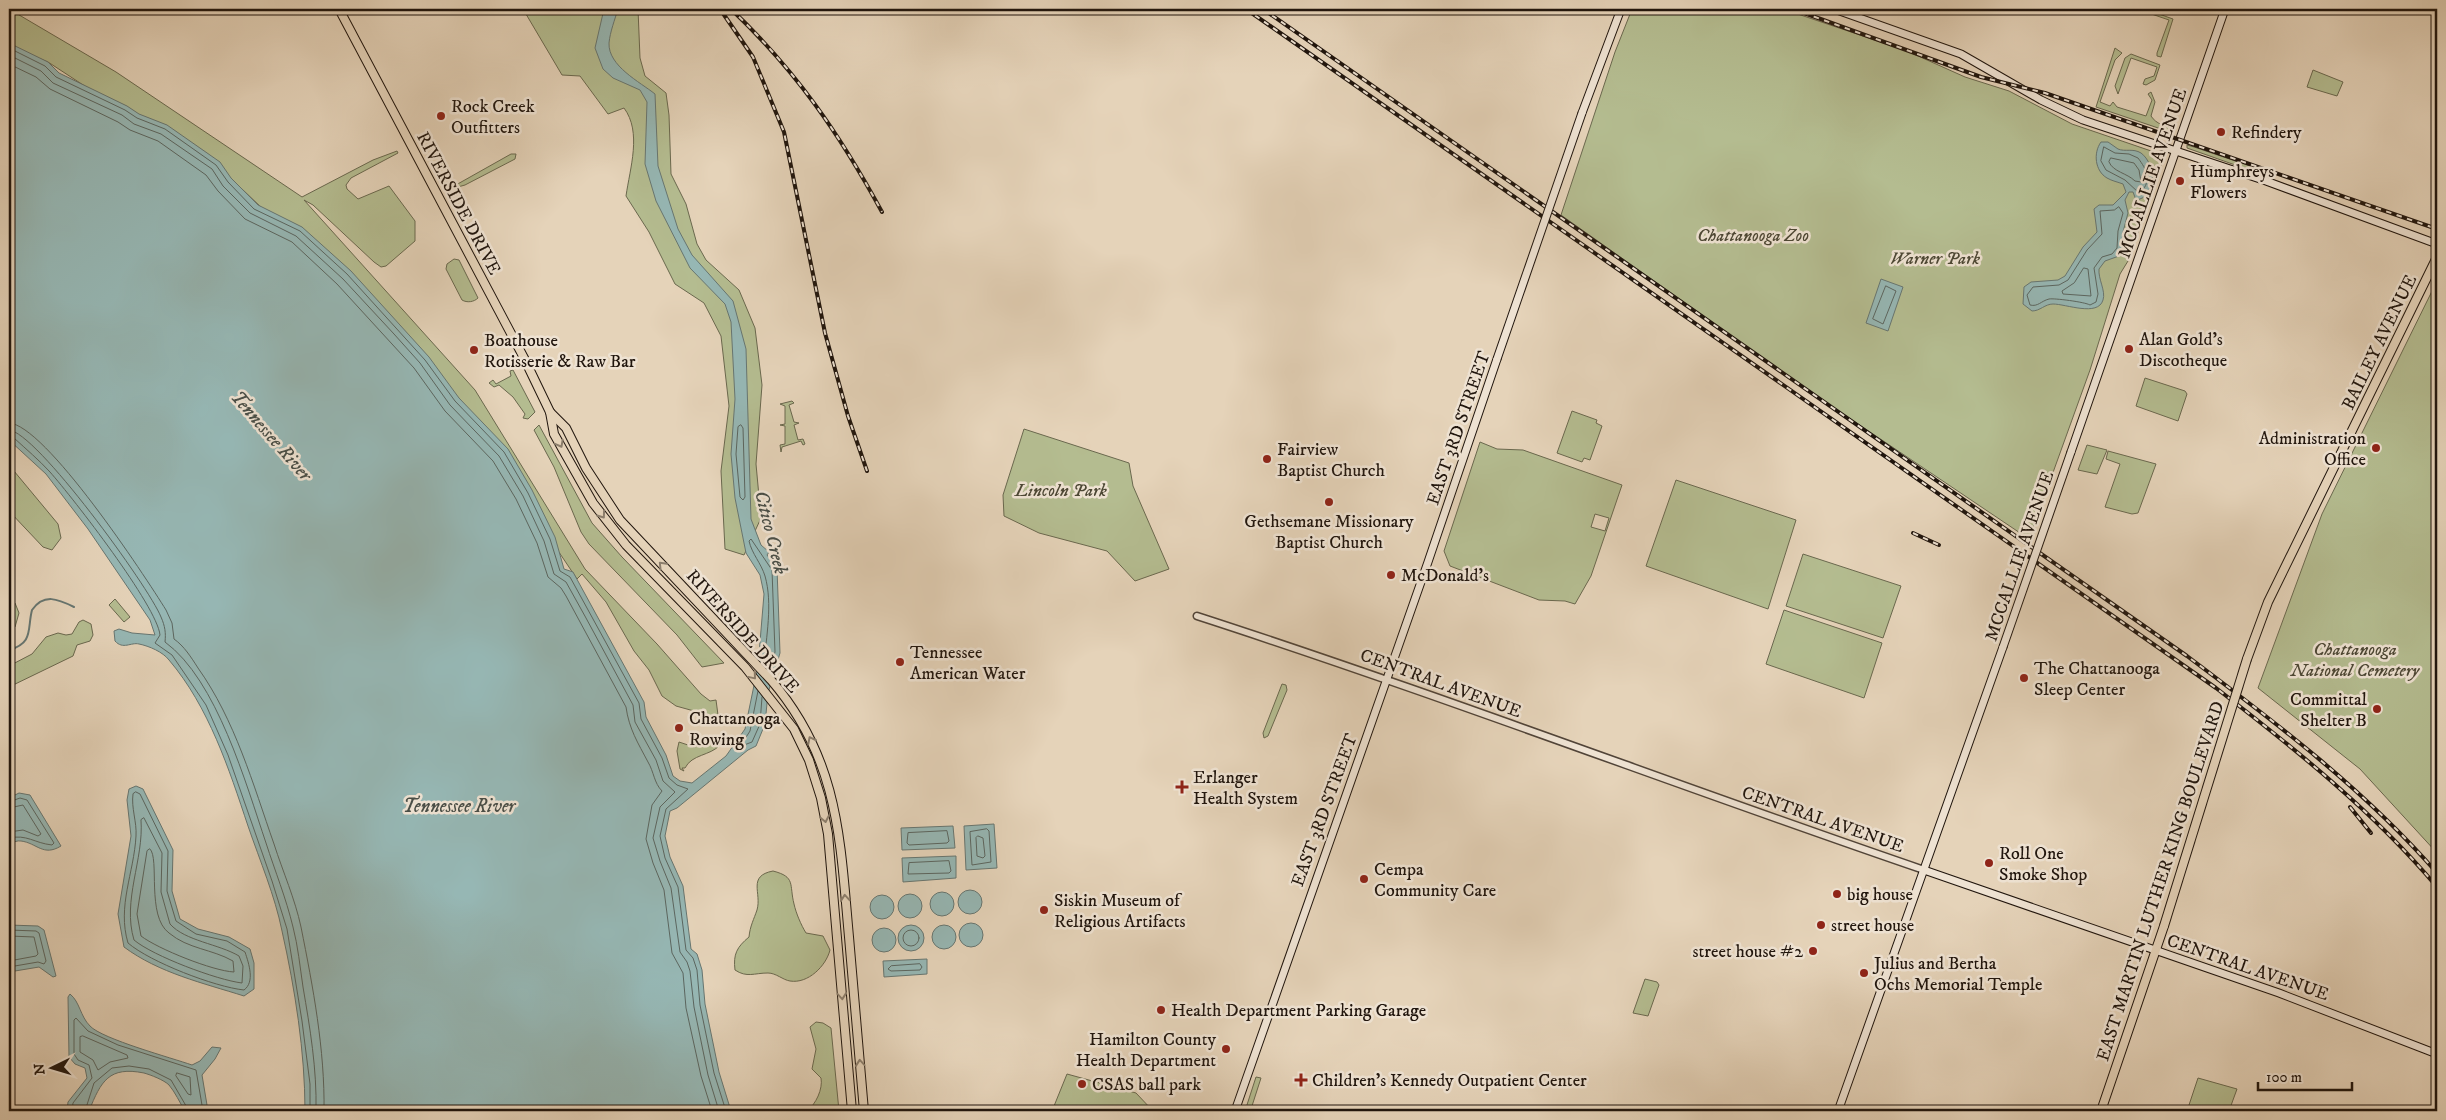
<svg xmlns="http://www.w3.org/2000/svg" width="2446" height="1120" viewBox="0 0 2446 1120" font-family="'IM FELL DW Pica',serif">
	<rect width="100%" height="100%" fill="#e5d3b9"/>
	<filter id="stains"><feTurbulence type="fractalNoise" baseFrequency=".004" numOctaves="4"/><feColorMatrix values="0 0 0 0 .2 0 0 0 0 .09 0 0 0 0 .02 0 0 0 .5 -.17"/></filter>
	<radialGradient id="worn" r=".72"><stop offset=".6" stop-color="#630" stop-opacity="0"/><stop offset="1" stop-color="#630" stop-opacity=".3"/></radialGradient>
	<g fill="#b4bc90" stroke="#6a684e" fill-rule="evenodd">
		<path d="M9,9L116,72L302,197L373,160L397,151L398,153L351,178L346,185L347,189L358,199L389,186L415,221V241L386,266L381,267L374,262L313,205L304,200L475,390L585,569L657,644L701,694L710,701L716,700L718,715L713,719L696,715L694,711L676,706L662,696L649,670L634,651L606,602L582,574L577,579L444,381L242,189L48,62L9,46Z"/>
		<path d="M523,9H638L640,58L645,76L666,93L669,115L671,174L686,204L697,244L706,260L739,290L755,328L762,385L756,464L761,518L744,555L725,549L721,471L729,406L721,336L704,303L675,284L649,232L626,196C630,168 642,132 624,108L608,114L580,76L562,75Z"/>
		<path d="M1632,9H1783L1907,51L1965,77L2009,91L2072,124L2160,154L2163,157L2160,169L2128,261L2120,274L2090,370L2029,539L1818,397L1561,215L1615,52Z"/>
		<path d="M2137,9H2145L2173,19L2161,57L2157,56V53L2169,20Z"/>
		<path d="M2115,48L2122,53L2115,60L2100,102L2110,106L2113,102L2117,107L2146,116L2152,100L2148,94L2151,92L2155,102L2151,116C2156,124 2167,128 2176,126L2173,133L2096,107Z"/>
		<path d="M2131,54L2160,65L2155,80L2146,85L2143,84L2145,79L2154,76L2157,67L2131,58L2118,94L2115,86L2125,58Z"/>
		<path d="M2313,70L2343,82L2337,96L2307,87Z"/>
		<path d="M2187,145L2194,147L2262,170L2255,172L2187,148Z"/>
		<path d="M511,154H516L515,159L465,185L447,190Z"/>
		<path d="M454,259L459,260L478,298C474,302 467,303 462,300L446,269L447,264Z"/>
		<path d="M2437,281V853L2360,769L2258,688L2322,514Z"/>
		<path d="M513,370L535,412L528,419L523,418L525,414L513,397L499,385L494,387L489,383L493,380L496,384L511,376L510,371Z"/>
		<path d="M2145,378L2185,391L2187,394L2178,421L2136,406Z"/>
		<path d="M792,401L794,403L789,405L794,422L799,423L794,425L798,440L803,439L805,444L803,445L801,441L782,447L781,452L780,445L785,444V426L780,425L785,424V406L780,404Z"/>
		<path d="M1572,411L1597,420L1596,423L1602,426L1590,460L1584,458L1582,462L1557,453Z"/>
		<path d="M539,425L592,523L622,557L724,663L702,667L677,635L589,544L581,532L554,467L534,430Z"/>
		<path d="M1024,429L1129,463L1133,486L1169,569L1135,581L1107,551L1039,533L1004,516L1003,495Z"/>
		<path d="M1480,442L1497,449L1523,450L1622,485L1591,576L1575,604L1565,601L1539,600L1450,566L1444,551ZM1595,514L1609,518L1605,531L1591,527Z"/>
		<path d="M2087,445L2107,450L2097,474L2078,470Z"/>
		<path d="M2108,451L2156,464L2138,513L2132,514L2105,507L2120,464L2106,459Z"/>
		<path d="M9,465L58,524L61,538L52,550L43,547L9,511Z"/>
		<path d="M1676,480L1796,520L1768,609L1646,566Z"/>
		<path d="M1803,554L1901,586L1883,638L1786,606Z"/>
		<path d="M115,599L130,617L124,622L109,605Z"/>
		<path d="M9,601L15,603L19,613L15,627L9,630Z"/>
		<path d="M1784,610L1882,643L1864,698L1766,664Z"/>
		<path d="M83,620L91,624L93,635L90,641L77,645L73,656L9,687V666L32,654L46,637L58,633L66,635L72,634L79,622Z"/>
		<path d="M1282,684L1286,685L1287,690L1268,736L1264,738L1263,733Z"/>
		<path d="M679,742L694,747L718,742L720,745C710,756 692,754 685,768H682L684,771L680,769L677,751Z"/>
		<path d="M773,871C796,877 789,884 794,904C796,913 801,925 806,933L823,936L830,950C826,966 808,984 790,981C783,980 776,973 768,973C754,973 747,978 735,970C733,954 737,947 749,937C750,926 754,919 757,910C762,893 747,876 773,871Z"/>
		<path d="M1645,979L1657,982L1659,985L1648,1016L1633,1013Z"/>
		<path d="M816,1022L823,1023L831,1028L839,1111H807C816,1104 823,1089 821,1078L812,1069L816,1049L810,1027Z"/>
		<path d="M1067,1074L1136,1093L1153,1111H1052Z"/>
		<path d="M1256,1077L1261,1078L1251,1109L1258,1111H1245Z"/>
		<path d="M2198,1078L2237,1089L2229,1111H2187Z"/>
	</g>
	<g fill="#96b7b4" stroke="#677671">
		<path d="M604,9H618C615,19 610,32 609,43C608,66 640,82 655,94L658,166L678,229L692,255L733,301L746,349L751,519L761,545L769,552L767,555L777,568L780,653L768,693L765,724L756,746L748,750L677,808L670,811L665,836L670,857L683,886L691,949L697,954L702,970L705,1004L719,1072L731,1111H305C305,1052 295,989 282,931C275,896 260,861 248,826C229,769 209,707 169,660C163,652 149,646 139,644C131,642 123,650 115,641L114,631L119,629L132,633L155,635L150,620L88,529L46,474L9,440V43L48,62L59,73L127,106L139,114L167,125L220,162L231,178L258,205L302,227L351,271L429,357L459,398L508,449L532,490L555,537L564,569L573,572L644,702L646,717L666,755L673,776L680,781L692,783L726,756L745,729L758,666L764,594L760,575L746,553L735,498L731,454L735,399L731,322L725,304L690,268L656,201L645,164L647,102L640,90L613,78L603,69L595,48Z"/>
		<path d="M2101,142H2108C2111,144 2115,147 2118,149C2125,152 2133,148 2141,153C2156,164 2158,197 2136,200L2133,192H2129L2125,200L2128,213L2123,232V249L2119,256L2105,261L2099,269C2098,279 2106,291 2103,300C2098,317 2066,304 2053,304C2045,304 2040,311 2032,311L2023,304L2024,287L2031,282L2058,280L2065,276L2083,247L2097,232L2094,209L2099,205H2113L2126,192L2123,184C2118,182 2112,181 2107,178C2095,171 2093,153 2101,142Z"/>
		<path d="M1881,279L1903,287L1888,331L1866,323Z"/>
		<path d="M136,786L143,789L173,850L172,891L180,919L198,929L229,937L250,949L254,963V989L244,996C203,983 159,973 124,947L118,914L131,836L127,800L129,789Z"/>
		<path d="M19,793L30,795L61,846C43,857 37,843 21,841C18,840 12,843 9,843V798Z"/>
		<path d="M994,824L997,868L966,870L964,826Z"/>
		<path d="M953,826L955,848L902,850L901,828Z"/>
		<path d="M956,856V878L903,882L902,858Z"/>
		<circle cx="970" cy="902" r="12"/>
		<circle cx="942" cy="904" r="12"/>
		<circle cx="910" cy="906" r="12"/>
		<circle cx="882" cy="907" r="12"/>
		<circle cx="971" cy="935" r="12"/>
		<path d="M9,925L38,926L44,930L56,976L53,977L39,967L9,972Z"/>
		<circle cx="911" cy="938" r="13"/>
		<circle cx="944" cy="937" r="12"/>
		<circle cx="884" cy="940" r="12"/>
		<path d="M927,959V974L884,977L883,961Z"/>
		<path d="M70,994C80,1002 80,1016 90,1026C102,1039 172,1058 192,1065L200,1061L212,1047L221,1048L215,1059L202,1075L208,1111H185C180,1103 175,1092 169,1085C164,1080 151,1075 144,1073C109,1066 101,1081 89,1111H67L68,1102L87,1078L85,1068L75,1064L69,1057L68,997Z"/>
	</g>
	<g fill="none" stroke-linecap="round" stroke-linejoin="round">
		<g stroke="#5b6660" stroke-width="1">
			<path d="M9,48L45,66L56,77L125,110L137,118L165,129L216,165L228,182L254,209L300,231L347,274L425,360L455,401L504,452L528,493L550,539L560,571L570,577L639,703L641,719L662,758L669,778L677,785L688,789L666,809L660,836L665,858L678,887L686,950L693,958L697,970L700,1005L714,1073L726,1111"/>
			<path d="M9,55L41,71L53,83L122,115L134,124L161,134L212,169L223,186L250,213L296,236L343,279L394,334L420,363L450,405L499,456L523,496L544,541L554,574L566,582L586,618L633,705L635,722L656,760L663,781L675,792L660,807L653,838L660,861L671,888L680,952L687,962L690,971L694,1007L708,1075L719,1111"/>
			<path d="M9,64L36,77L50,89L118,122L130,130L158,141L206,175L218,191L245,219L292,242L337,284L414,368L445,411L493,461L516,499L537,543L548,577L561,588L566,596L626,707C629,729 638,743 648,762C654,772 654,783 662,791L652,805L646,839L653,863L664,890L672,953L683,973L686,1008L701,1076L712,1111"/>
			<path d="M2104,147L2115,153L2129,154L2138,158C2147,170 2152,180 2141,192H2138L2125,180L2106,170L2101,161Z"/>
			<path d="M2111,158L2134,163L2139,170L2141,182L2135,181C2127,173 2113,172 2109,162Z"/>
			<path d="M2119,207L2123,213L2118,231L2117,248L2112,254L2102,257L2094,268L2098,294L2096,302L2090,305C2085,302 2054,298 2049,299C2041,301 2038,307 2030,305L2027,295L2033,287L2059,285L2068,280L2087,250L2102,234L2100,211L2114,210Z"/>
			<path d="M2084,268L2088,269L2091,296L2063,294L2062,291L2074,283Z"/>
			<path d="M1886,286L1896,291L1883,324L1873,319Z"/>
			<path d="M9,423C45,424 145,576 166,610L172,623L174,639C184,646 191,657 198,668C235,720 253,784 274,844C283,872 295,899 301,927C313,987 325,1050 324,1111"/>
			<path d="M741,425L743,428L745,497L743,500L740,497L736,454L738,427Z"/>
			<path d="M9,430C36,431 149,587 161,617C165,626 166,633 165,642C217,680 246,784 266,843C275,871 286,898 293,927C298,946 300,967 303,987C310,1028 317,1069 316,1111"/>
			<path d="M9,436L14,438C26,449 39,460 50,472C73,498 157,606 160,635L155,643L172,655L206,705L228,755L272,881L287,929L302,1021L310,1084V1111"/>
			<path d="M764,665C766,637 773,604 765,576C761,563 752,554 749,541L751,539L772,570L775,652L769,671"/>
			<path d="M758,691L750,731L743,742L744,745L752,742L760,724L762,697"/>
			<path d="M136,792L140,794L168,851L167,891L176,921L196,934L227,941L245,952C249,964 255,982 244,990C215,987 150,962 128,943C117,906 134,873 136,836C137,822 131,808 133,794Z"/>
			<path d="M9,802L20,798L27,800L54,843L52,845C34,843 27,834 9,838"/>
			<path d="M9,808L23,805L41,834L38,836L23,830L9,832"/>
			<path d="M144,818L162,853L161,892L170,924C185,941 219,944 239,956L243,966L242,983C217,980 153,956 134,940C122,900 144,860 141,820Z"/>
			<path d="M987,829L989,831L991,862L972,865L970,832Z"/>
			<path d="M947,831L949,841L947,843L909,845L907,843L908,833Z"/>
			<path d="M978,836L983,838L985,856L983,858L977,856L976,838Z"/>
			<path d="M150,849C160,858 146,916 169,933C188,949 212,949 233,961L234,972C213,971 158,949 141,936L137,914L147,851Z"/>
			<path d="M949,861L951,871L949,873L908,874L909,863Z"/>
			<path d="M9,930L36,931L39,933L46,961L44,964L38,962L9,967"/>
			<circle cx="911" cy="938" r="8"/>
			<path d="M9,936L34,937L38,954L36,956L9,961"/>
			<path d="M920,964L922,967L920,970L891,971L888,969L891,966Z"/>
			<path d="M83,1036L127,1055L128,1058L110,1062L98,1070L93,1060L80,1052V1037Z"/>
			<path d="M177,1073L190,1077L191,1095L188,1094L176,1076Z"/>
			<path d="M72,1111L73,1103L92,1078L89,1065L78,1060L74,1054V1020L76,1018L88,1031L118,1045L196,1070L203,1111"/>
			<path d="M85,1111L94,1083L112,1068L129,1066L149,1069L171,1080L189,1111"/>
		</g>
		<path stroke="#677671" stroke-width="2" d="M9,650C34,643 27,629 32,610C44,593 58,599 74,607"/>
		<defs>
			<path id="tertiary" d="M1197,616C1441,695 1681,787 1924,870"/>
			<g id="secondary">
				<path d="M1834,9L1961,54L2041,100L2083,120L2266,181L2437,244"/>
				<path d="M1582,113L1621,9"/>
				<path d="M2071,452L2225,9"/>
				<path d="M1924,870L2279,993L2437,1054"/>
				<path d="M1235,1111L1428,562L1497,359"/>
				<path d="M1838,1111L2003,647"/>
			</g>
			<g id="primary">
				<path d="M339,9L524,358L550,412L554,434L593,503L626,545L745,667L794,729L809,760L821,798L828,834L852,1111"/>
				<path d="M550,412L566,428L586,468L620,520L771,680C839,759 840,839 849,937C854,995 859,1053 864,1111"/>
				<path d="M2247,659L2268,602L2437,257"/>
				<path d="M2101,1111L2164,926"/>
			</g>
		</defs>
		<use href="#tertiary" stroke="#514438" stroke-width="9"/>
		<use href="#secondary" stroke="#20150d" stroke-width="9"/>
		<use href="#primary" stroke="#20150d" stroke-width="10"/>
		<use href="#tertiary" stroke="#eee2d2" stroke-width="6"/>
		<use href="#secondary" stroke="#eee2d2" stroke-width="7"/>
		<use href="#primary" stroke="#e5d3b9" stroke-width="8"/>
		<defs>
			<g id="rail">
				<path d="M720,9L753,57L784,132L825,333L848,416L867,471"/>
				<path d="M731,9C796,71 839,133 882,212"/>
				<path d="M1246,9L2216,688C2294,748 2373,811 2437,887"/>
				<path d="M1263,9L2187,656C2275,722 2365,790 2437,873"/>
				<path d="M1793,9L1981,77L2045,93L2437,229"/>
				<path d="M1913,533L1939,545"/>
				<path d="M2350,807L2371,833"/>
			</g>
		</defs>
		<use href="#rail" stroke="#20150d" stroke-width="4"/>
		<use href="#rail" stroke="#eee2d2" stroke-width="2" stroke-dasharray="5.5" stroke-linecap="butt"/>
		<defs>
			<g id="secondary-bridge">
				<path d="M1497,359L1582,113"/>
				<path d="M2003,647L2071,452"/>
			</g>
			<path id="primary-bridge" d="M2164,926L2247,659"/>
		</defs>
		<use href="#secondary-bridge" stroke="#20150d" stroke-width="9" stroke-linecap="butt"/>
		<use href="#primary-bridge" stroke="#20150d" stroke-width="10" stroke-linecap="butt"/>
		<use href="#secondary-bridge" stroke="#eee2d2" stroke-width="7"/>
		<use href="#primary-bridge" stroke="#e5d3b9" stroke-width="8"/>
	</g>
	<defs><path id="oneway-chevron" d="M-2-3.5L2.5 0L-2 3.5" fill="none" stroke-width="1.6" stroke-linecap="round" stroke-linejoin="round" transform="scale(1.25)"/></defs>
	<g stroke="#8c7e6c">
		<use href="#oneway-chevron" transform="translate(560 444) rotate(62)"/>
		<use href="#oneway-chevron" transform="translate(602 515) rotate(54)"/>
		<use href="#oneway-chevron" transform="translate(662 565) rotate(-134)"/>
		<use href="#oneway-chevron" transform="translate(753 676) rotate(50)"/>
		<use href="#oneway-chevron" transform="translate(811 740) rotate(-117)"/>
		<use href="#oneway-chevron" transform="translate(825 819) rotate(79)"/>
		<use href="#oneway-chevron" transform="translate(845 898) rotate(-95)"/>
		<use href="#oneway-chevron" transform="translate(842 996) rotate(85)"/>
		<use href="#oneway-chevron" transform="translate(860 1063) rotate(-95)"/>
	</g>
	<g fill="#8f2418" stroke="#eee2d2" stroke-width="2">
		<circle cx="441" cy="116" r="5"/>
		<circle cx="2221" cy="132" r="5"/>
		<circle cx="2180" cy="181" r="5"/>
		<circle cx="2129" cy="349" r="5"/>
		<circle cx="474" cy="350" r="5"/>
		<circle cx="2376" cy="448" r="5"/>
		<circle cx="1267" cy="459" r="5"/>
		<circle cx="1329" cy="502" r="5"/>
		<circle cx="1391" cy="575" r="5"/>
		<circle cx="900" cy="662" r="5"/>
		<circle cx="2024" cy="678" r="5"/>
		<circle cx="2377" cy="709" r="5"/>
		<circle cx="679" cy="728" r="5"/>
		<path d="M1179.5 779.5h5v5h5v5h-5v5h-5v-5h-5v-5h5z"/>
		<circle cx="1989" cy="863" r="5"/>
		<circle cx="1364" cy="879" r="5"/>
		<circle cx="1837" cy="894" r="5"/>
		<circle cx="1044" cy="910" r="5"/>
		<circle cx="1821" cy="925" r="5"/>
		<circle cx="1813" cy="951" r="5"/>
		<circle cx="1864" cy="973" r="5"/>
		<circle cx="1161" cy="1010" r="5"/>
		<circle cx="1226" cy="1049" r="5"/>
		<path d="M1298.5 1072.5h5v5h5v5h-5v5h-5v-5h-5v-5h5z"/>
		<circle cx="1082" cy="1084" r="5"/>
	</g>
	<g text-anchor="middle" stroke-width="5" stroke-linejoin="round" paint-order="stroke">
		<g font-size="18" fill="#20150d" stroke="#eee2d2" text-anchor="start">
			<text x="451" y="112">Rock Creek<tspan x="451" dy="21">Outfitters</tspan></text>
			<text x="2231" y="138">Refindery</text>
			<text x="2190" y="177">Humphreys<tspan x="2190" dy="21">Flowers</tspan></text>
			<text x="2139" y="345">Alan Gold's<tspan x="2139" dy="21">Discotheque</tspan></text>
			<text x="484" y="346">Boathouse<tspan x="484" dy="21">Rotisserie &amp; Raw Bar</tspan></text>
			<text x="2366" y="444" text-anchor="end">Administration<tspan x="2366" dy="21">Office</tspan></text>
			<text x="1277" y="455">Fairview<tspan x="1277" dy="21">Baptist Church</tspan></text>
			<text x="1329" y="527" text-anchor="middle">Gethsemane Missionary<tspan x="1329" dy="21">Baptist Church</tspan></text>
			<text x="1401" y="581">McDonald's</text>
			<text x="910" y="658">Tennessee<tspan x="910" dy="21">American Water</tspan></text>
			<text x="2034" y="674">The Chattanooga<tspan x="2034" dy="21">Sleep Center</tspan></text>
			<text x="2367" y="705" text-anchor="end">Committal<tspan x="2367" dy="21">Shelter B</tspan></text>
			<text x="689" y="724">Chattanooga<tspan x="689" dy="21">Rowing</tspan></text>
			<text x="1193" y="783">Erlanger<tspan x="1193" dy="21">Health System</tspan></text>
			<text x="1999" y="859">Roll One<tspan x="1999" dy="21">Smoke Shop</tspan></text>
			<text x="1374" y="875">Cempa<tspan x="1374" dy="21">Community Care</tspan></text>
			<text x="1847" y="900">big house</text>
			<text x="1054" y="906">Siskin Museum of<tspan x="1054" dy="21">Religious Artifacts</tspan></text>
			<text x="1831" y="931">street house</text>
			<text x="1803" y="957" text-anchor="end">street house #2</text>
			<text x="1874" y="969">Julius and Bertha<tspan x="1874" dy="21">Ochs Memorial Temple</tspan></text>
			<text x="1171" y="1016">Health Department Parking Garage</text>
			<text x="1216" y="1045" text-anchor="end">Hamilton County<tspan x="1216" dy="21">Health Department</tspan></text>
			<text x="1312" y="1086">Children's Kennedy Outpatient Center</text>
			<text x="1092" y="1090">CSAS ball park</text>
		</g>
		<g font-size="18" fill="#20150d" stroke="#eee2d2">
			<text transform="translate(2152 173) rotate(-71)" y="6">MCCALLIE AVENUE</text>
			<text transform="translate(459 203) rotate(62)" y="6">RIVERSIDE DRIVE</text>
			<text transform="translate(2379 342) rotate(-64)" y="6">BAILEY AVENUE</text>
			<text transform="translate(1458 428) rotate(-71)" y="6">EAST 3RD STREET</text>
			<text transform="translate(2019 556) rotate(-71)" y="6">MCCALLIE AVENUE</text>
			<text transform="translate(743 631) rotate(48)" y="6">RIVERSIDE DRIVE</text>
			<text transform="translate(1441 683) rotate(20)" y="6">CENTRAL AVENUE</text>
			<text transform="translate(1324 810) rotate(-70)" y="6">EAST 3RD STREET</text>
			<text transform="translate(1823 819) rotate(19)" y="6">CENTRAL AVENUE</text>
			<text transform="translate(2160 881) rotate(-72)" y="6">EAST MARTIN LUTHER KING BOULEVARD</text>
			<text transform="translate(2248 967) rotate(19)" y="6">CENTRAL AVENUE</text>
		</g>
		<g font-size="18" font-style="italic" fill="#4c4734" stroke="#eee2d2">
			<text x="1753" y="241">Chattanooga Zoo</text>
			<text x="1935" y="264">Warner Park</text>
			<text x="1061" y="496">Lincoln Park</text>
			<text x="2355" y="655">Chattanooga<tspan x="2355" dy="21">National Cemetery</tspan></text>
		</g>
		<g font-size="19" font-style="italic" fill="#494e47" stroke="#eee2d2">
			<text transform="translate(272 435) rotate(49)" y="7">Tennessee River</text>
			<text transform="translate(772 532) rotate(76)" y="7">Citico Creek</text>
			<text x="459" y="812">Tennessee River</text>
		</g>
	</g>
	<rect width="2446" height="1120" fill="none" stroke="#e5d3b9" stroke-width="30"/>
	<rect x="10" y="10" width="2426" height="1100" fill="none" stroke="#20150d" stroke-width="2.5"/>
	<rect x="15" y="15" width="2416" height="1090" fill="none" stroke="#20150d"/>
	<g transform="translate(52 1068) rotate(265)" stroke="#eee2d2" stroke-width="4" paint-order="stroke">
	<path d="M0-4L9 19L0 12L-9 19Z" fill="#20150d"/>
	<text y="-8" font-size="14" font-weight="bold" text-anchor="middle" fill="#20150d">N</text>
	</g>
	<path d="M2258 1082v8h94v-8" fill="none" stroke="#20150d" stroke-width="2.5"/>
	<text x="2266" y="1082" font-size="15" fill="#20150d" stroke="#eee2d2" stroke-width="4" paint-order="stroke">100 m</text>
	<rect width="100%" height="100%" filter="url(#stains)"/>
	<rect width="100%" height="100%" fill="url(#worn)"/>
</svg>
